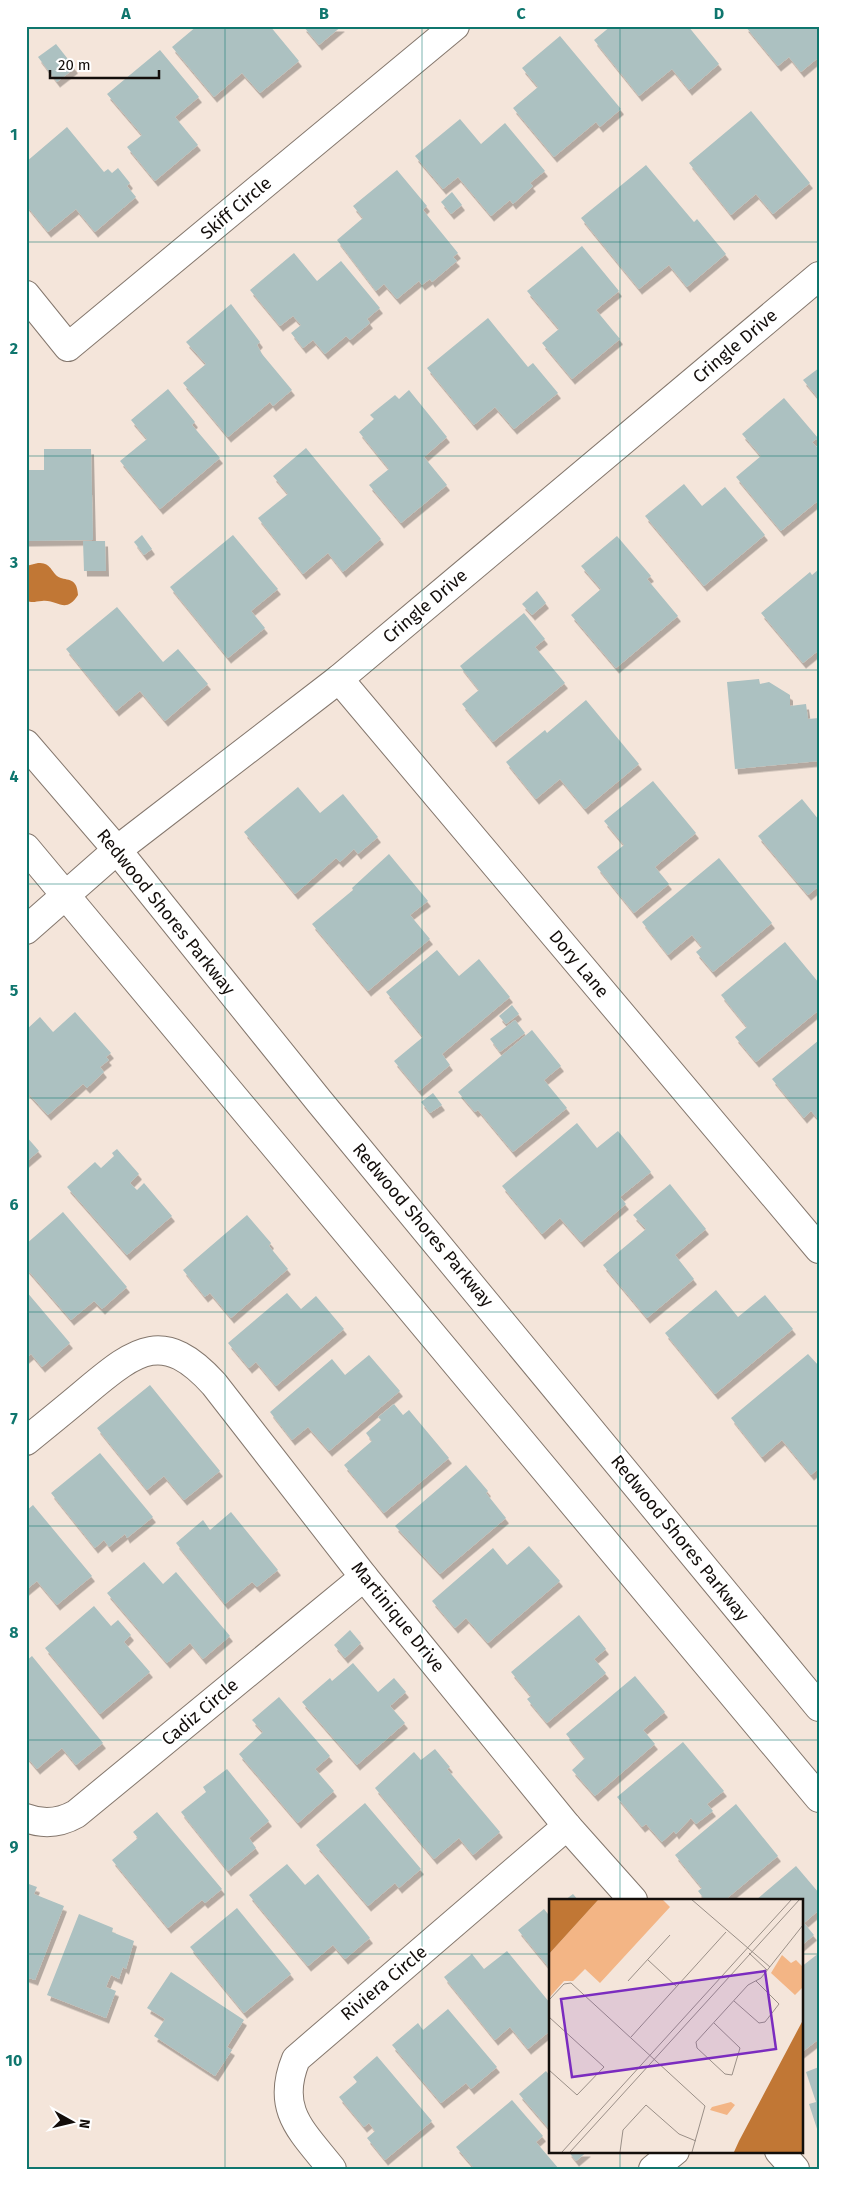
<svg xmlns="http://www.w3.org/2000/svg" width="845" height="2195" viewBox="0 0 845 2195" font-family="'Fira Sans',sans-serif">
	<defs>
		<filter id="shadow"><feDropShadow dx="3" dy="5.5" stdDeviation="0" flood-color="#0004"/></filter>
	</defs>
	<rect width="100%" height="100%" fill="#f4e5da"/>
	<path fill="#c17735" d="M38,563C50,563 50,569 57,576C65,582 77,575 78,595C65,615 58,599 42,601C35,601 33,604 26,600V566Z"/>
	<g fill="#acc1c1" filter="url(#shadow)">
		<path d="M197,26H270L299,61L260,93L242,73L214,97L172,47Z"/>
		<path d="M303,26H342L319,45Z"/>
		<path d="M611,26H688L719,64L689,90L672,69L639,96L594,40Z"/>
		<path d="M745,26H819V57L801,72L789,57L778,66Z"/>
		<path d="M560,36L621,109L600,127L596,122L554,157L513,108L538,87L522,68Z"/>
		<path d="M56,44L75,68L57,82L38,57Z"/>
		<path d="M160,50L199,97L175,117L198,145L155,181L127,147L142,135L107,94Z"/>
		<path d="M751,111L810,183L773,214L756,194L731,215L689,163Z"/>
		<path d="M460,119L481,144L505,123L545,171L530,183L533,186L513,204L510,200L491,216L458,177L443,189L415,156Z"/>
		<path d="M67,127L104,172L108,169L112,173L118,168L130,183L127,186L136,197L95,232L76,209L48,232L26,205V162Z"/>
		<path d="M646,165L694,222L697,219L726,254L687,287L669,265L639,289L581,218Z"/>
		<path d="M397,170L427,206L423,210L458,253L453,257L457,261L432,282L430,279L422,285L419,281L397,299L384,284L376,291L337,240L363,218L353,206Z"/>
		<path d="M452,192L462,205L451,214L441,202Z"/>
		<path d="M582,246L619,291L596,310L620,339L572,379L542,343L559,329L527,291Z"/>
		<path d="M294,253L317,281L341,261L380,308L367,319L370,323L350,340L346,336L325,354L313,340L303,348L291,333L301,325L293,316L280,326L250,290Z"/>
		<path d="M231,304L260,342L257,345L262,354L292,390L273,406L270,402L228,437L183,383L206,364L186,342Z"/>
		<path d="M488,318L528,367L533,363L558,393L514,429L495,407L474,425L427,368Z"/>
		<path d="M819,368V399L803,380Z"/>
		<path d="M168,389L195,422L192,425L220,458L160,509L120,461L147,439L131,420Z"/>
		<path d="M409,390L447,437L424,457L447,485L401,523L369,485L389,469L359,432L374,419L370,415L395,395L399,399Z"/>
		<path d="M784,398L818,438L812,442L819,449V500L781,531L736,477L761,456L742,434Z"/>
		<path d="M306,448L381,539L343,572L328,553L303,574L258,518L288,494L273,476Z"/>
		<path d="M44,449H91L93,540L26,541V470H44Z"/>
		<path d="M684,484L702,506L725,487L765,535L704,586L645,516Z"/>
		<path d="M142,535L152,549L144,555L134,542Z"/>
		<path d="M233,535L278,589L251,611L265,628L228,658L170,587Z"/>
		<path d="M617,536L651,576L647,579L678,616L616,668L571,615L601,589L581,566Z"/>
		<path d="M83,541H105L106,571H84Z"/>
		<path d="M819,569V650L803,663L761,613L810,572L812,575Z"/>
		<path d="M537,591L546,603L532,615L522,604Z"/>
		<path d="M117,607L163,662L178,649L208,684L165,721L140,691L116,711L66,649Z"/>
		<path d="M524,613L545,639L535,647L565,683L493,742L462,704L479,690L460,666Z"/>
		<path d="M759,679L760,684L769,682L790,695V706L806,704L808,719L819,718V761L735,769L727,682Z"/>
		<path d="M586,700L639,764L585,809L560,779L536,799L506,762L545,730L547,733Z"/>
		<path d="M653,781L696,833L655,867L669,884L634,913L597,867L624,845L604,821Z"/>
		<path d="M298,787L320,813L343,794L378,837L358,854L354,849L340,862L336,858L295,894L244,832Z"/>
		<path d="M802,799L819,820V886L808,895L758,836Z"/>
		<path d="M389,854L428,901L410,915L430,939L368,991L312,924L353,890L352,888Z"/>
		<path d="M719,858L772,923L713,972L696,952L702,947L692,935L668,955L642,922Z"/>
		<path d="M785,942L819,983V1010L756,1062L735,1037L747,1027L721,995Z"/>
		<path d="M437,950L459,976L479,959L510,997L442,1054L450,1065L419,1091L394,1061L423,1037L386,992Z"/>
		<path d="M512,1005L519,1014L506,1024L499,1016Z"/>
		<path d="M75,1012L111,1053L106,1057L109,1060L100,1067L104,1072L87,1088L83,1084L48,1115L26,1091V1030L40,1017L53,1032Z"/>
		<path d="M515,1020L525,1033L500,1052L490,1039Z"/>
		<path d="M532,1030L561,1066L544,1080L567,1108L513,1152L478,1110L475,1112L458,1092Z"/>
		<path d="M819,1040V1120L811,1111L804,1118L772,1079Z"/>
		<path d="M433,1093L442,1105L430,1113L421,1102Z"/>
		<path d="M577,1123L597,1148L618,1131L651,1172L620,1197L626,1204L581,1242L560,1218L542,1234L502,1186Z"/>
		<path d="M26,1136L39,1151L26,1162Z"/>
		<path d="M117,1149L139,1174L130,1183L137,1190L144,1183L172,1216L127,1255L67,1187L95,1162L101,1168L114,1156L112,1153Z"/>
		<path d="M670,1184L706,1229L675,1255L694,1279L647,1318L603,1265L646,1229L633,1215Z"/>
		<path d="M63,1212L127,1287L102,1309L94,1301L71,1320L26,1268V1244Z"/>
		<path d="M247,1215L271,1243L269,1246L288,1269L231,1318L210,1293L205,1297L183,1270Z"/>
		<path d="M716,1290L738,1317L765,1295L793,1329L715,1394L665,1333Z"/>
		<path d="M26,1291L70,1343L42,1367L31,1354L26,1358Z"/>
		<path d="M287,1293L301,1309L316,1296L344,1329L276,1386L256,1362L249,1368L228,1343Z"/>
		<path d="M808,1354L819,1366V1468L811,1475L782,1440L762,1457L731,1418Z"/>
		<path d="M369,1355L400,1391L329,1451L308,1427L292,1440L270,1412L332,1359L345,1375Z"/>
		<path d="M150,1385L220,1471L184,1500L164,1476L147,1490L97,1428Z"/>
		<path d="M394,1404L403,1415L409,1410L449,1458L384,1513L344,1465L372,1441L366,1433L381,1420L378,1417Z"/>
		<path d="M100,1453L153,1517L127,1538L125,1534L109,1547L104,1540L95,1548L51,1493Z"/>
		<path d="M466,1465L488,1491L486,1493L506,1518L440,1574L395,1526Z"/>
		<path d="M33,1505L92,1576L57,1605L37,1581L26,1590V1511Z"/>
		<path d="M231,1512L278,1570L257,1587L252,1582L225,1604L176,1543L203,1520L210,1530Z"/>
		<path d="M529,1546L560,1581L488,1643L466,1618L455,1628L432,1601L493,1548L507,1565Z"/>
		<path d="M144,1562L163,1584L176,1572L230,1636L203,1659L190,1643L167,1663L107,1593Z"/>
		<path d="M94,1606L111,1626L118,1620L131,1635L124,1642L150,1672L100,1714L45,1648Z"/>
		<path d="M579,1615L606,1649L594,1659L606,1673L547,1723L527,1699L531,1696L511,1672Z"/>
		<path d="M350,1630L361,1643L345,1658L334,1645Z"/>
		<path d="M32,1656L103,1743L76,1765L62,1748L37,1769L26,1756V1661Z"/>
		<path d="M353,1663L378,1692L394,1678L406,1692L390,1706L405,1723L357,1765L302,1702L330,1678L332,1681Z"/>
		<path d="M635,1676L665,1712L643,1730L655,1744L595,1796L572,1770L585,1758L566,1734Z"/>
		<path d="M279,1697L330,1756L315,1769L334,1791L298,1823L239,1754L263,1732L252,1720Z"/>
		<path d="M683,1742L724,1791L707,1804L713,1811L696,1824L691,1818L676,1834L674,1831L662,1842L646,1824L642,1827L617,1797Z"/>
		<path d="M435,1749L450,1767L447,1769L500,1832L473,1855L459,1838L434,1859L375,1788L414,1752L421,1760Z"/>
		<path d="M227,1769L269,1821L249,1838L256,1848L228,1871L181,1812L206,1792L203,1787Z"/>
		<path d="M365,1803L421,1869L399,1888L395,1883L368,1906L316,1845Z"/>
		<path d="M736,1804L778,1856L725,1900H705L698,1891L702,1888L675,1855Z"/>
		<path d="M157,1812L222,1889L205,1903L202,1900L168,1928L112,1860L138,1838L133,1832Z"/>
		<path d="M287,1864L305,1885L318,1874L370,1938L345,1959L333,1945L308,1966L249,1895Z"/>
		<path d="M796,1866L819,1893V1910L804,1923L814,1935L801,1946V1900H756Z"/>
		<path d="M26,1883L37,1887L34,1894L64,1906L35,1980L26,1977Z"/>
		<path d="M573,1894L578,1900H565Z"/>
		<path d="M237,1908L291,1974L244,2013L190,1947Z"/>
		<path d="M544,1909L548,1914L550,1913V1969L518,1930Z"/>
		<path d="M79,1914L113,1928L112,1932L134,1941L126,1969L123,1967L119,1979L111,1975L106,1987L116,1991L106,2018L47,1995Z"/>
		<path d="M507,1951L550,2003V2031L528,2049L510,2027L495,2040L444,1977L472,1954L484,1969Z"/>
		<path d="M819,1953V2039L801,2053V1967Z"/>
		<path d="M171,1972L244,2020L227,2047L232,2050L215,2076L154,2036L165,2019L147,2008Z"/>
		<path d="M448,2009L497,2067L471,2089L466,2083L441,2103L392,2045L418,2023L423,2030Z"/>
		<path d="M377,2056L432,2121L385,2160L367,2138L375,2131L369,2123L364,2127L339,2097L357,2082L353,2077Z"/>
		<path d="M819,2067V2132H818L809,2104L816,2102L806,2072Z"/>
		<path d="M546,2071L550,2076V2130L519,2094Z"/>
		<path d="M512,2100L543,2136L536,2142L559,2169H475L456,2147Z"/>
		<path d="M568,2151H588L576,2161Z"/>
	</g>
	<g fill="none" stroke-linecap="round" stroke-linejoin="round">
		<defs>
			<g id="minor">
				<path d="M26,295L68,347L455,26"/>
				<path d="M339,679L819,1249"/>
				<path d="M26,930L117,850L339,679L819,276"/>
				<path d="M26,1441C47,1424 68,1407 88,1390C137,1349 164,1329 214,1384L364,1577L567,1826L633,1900"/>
				<path d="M26,1818C44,1825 60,1823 76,1814L364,1577"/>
				<path d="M779,2151L795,2169"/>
				<path d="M332,2169C302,2131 275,2110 296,2059L567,1826"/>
				<path d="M653,2169L675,2151"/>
			</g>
			<g id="major">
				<path d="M26,744L117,850L319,1101L819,1707"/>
				<path d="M26,848L819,1798"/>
			</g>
		</defs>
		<use href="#minor" stroke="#84776d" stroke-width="30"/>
		<use href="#major" stroke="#84776d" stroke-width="30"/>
		<use href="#minor" stroke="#fff" stroke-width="28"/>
		<use href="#major" stroke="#fff" stroke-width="28"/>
	</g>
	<path fill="none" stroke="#0f766e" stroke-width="1" stroke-opacity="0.55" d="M225,26V2169M422,26V2169M620,26V1900M26,242H819M26,456H819M26,670H819M26,884H819M26,1098H819M26,1312H819M26,1526H819M26,1740H819M26,1954H550M801,1954H819M620,2151V2169"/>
	<g text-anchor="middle" stroke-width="4" stroke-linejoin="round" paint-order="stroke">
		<g font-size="18" fill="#130e0b" stroke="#fff">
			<text transform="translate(236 208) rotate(-40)" y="6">Skiff Circle</text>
			<text transform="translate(735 346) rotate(-40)" y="6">Cringle Drive</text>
			<text transform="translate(425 606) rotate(-40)" y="6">Cringle Drive</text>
			<text transform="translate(166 912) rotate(51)" y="6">Redwood Shores Parkway</text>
			<text transform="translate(579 964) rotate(50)" y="6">Dory Lane</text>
			<text transform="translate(423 1225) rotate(50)" y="6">Redwood Shores Parkway</text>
			<text transform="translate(680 1538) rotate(51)" y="6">Redwood Shores Parkway</text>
			<text transform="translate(398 1617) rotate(51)" y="6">Martinique Drive</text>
			<text transform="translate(200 1712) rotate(-40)" y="6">Cadiz Circle</text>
			<text transform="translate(384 1983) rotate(-40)" y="6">Riviera Circle</text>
		</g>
	</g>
	<g transform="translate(549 1899)">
		<rect width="254" height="254" fill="#f4e5da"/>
		<path d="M50,0H113L121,8L51,84L36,70L24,82H15L0,99V55ZM233,56L242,64L247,61L254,68V88L246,96L222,74ZM182,203L186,206L178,216L161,211L163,208Z" fill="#f3b585"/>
		<path d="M0,0H50L0,55ZM254,121V253H185L190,242Z" fill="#c17735"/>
		<path fill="none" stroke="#9a8f87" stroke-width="1" d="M142,0L221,68M200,54L218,71M99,61L127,87M79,82L121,36M0,101L15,85L22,84L156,207L143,253M185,102L210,124L216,123L230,105L207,82M0,118L55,168L28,196L0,171M165,124L191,149L183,176L176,175L148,149L147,143L199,86L212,79L254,26M82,138L177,33M13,253L243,0M21,253L251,0M71,253L74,231L97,206L130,235L147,242"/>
		<path fill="#7b2cbf" fill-opacity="0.15" stroke="#7b2cbf" stroke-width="2.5" d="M216,72L227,150L23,178L12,100Z"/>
		<rect width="254" height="254" fill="none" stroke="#130e0b" stroke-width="2.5"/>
	</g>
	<rect width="845" height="2195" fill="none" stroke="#ffffff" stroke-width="55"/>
	<g transform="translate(72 2122) rotate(98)" stroke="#ffffff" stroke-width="4" paint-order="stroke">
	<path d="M0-4L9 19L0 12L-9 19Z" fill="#130e0b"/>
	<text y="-8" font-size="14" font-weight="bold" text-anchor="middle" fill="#130e0b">N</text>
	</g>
	<path d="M50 70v8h109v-8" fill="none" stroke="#130e0b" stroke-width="2.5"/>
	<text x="58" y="70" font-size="15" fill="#130e0b" stroke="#ffffff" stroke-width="4" paint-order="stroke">20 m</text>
	<rect x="28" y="28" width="790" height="2140" fill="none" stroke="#0f766e" stroke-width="2"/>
	<g font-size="16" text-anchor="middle" font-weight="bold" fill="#0f766e">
		<text x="126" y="19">A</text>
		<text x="324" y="19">B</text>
		<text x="521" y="19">C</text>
		<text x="719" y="19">D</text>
		<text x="14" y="140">1</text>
		<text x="14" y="354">2</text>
		<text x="14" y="568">3</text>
		<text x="14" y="782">4</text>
		<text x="14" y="996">5</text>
		<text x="14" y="1210">6</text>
		<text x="14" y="1424">7</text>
		<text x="14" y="1638">8</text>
		<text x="14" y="1852">9</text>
		<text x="14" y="2066">10</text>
	</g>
</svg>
